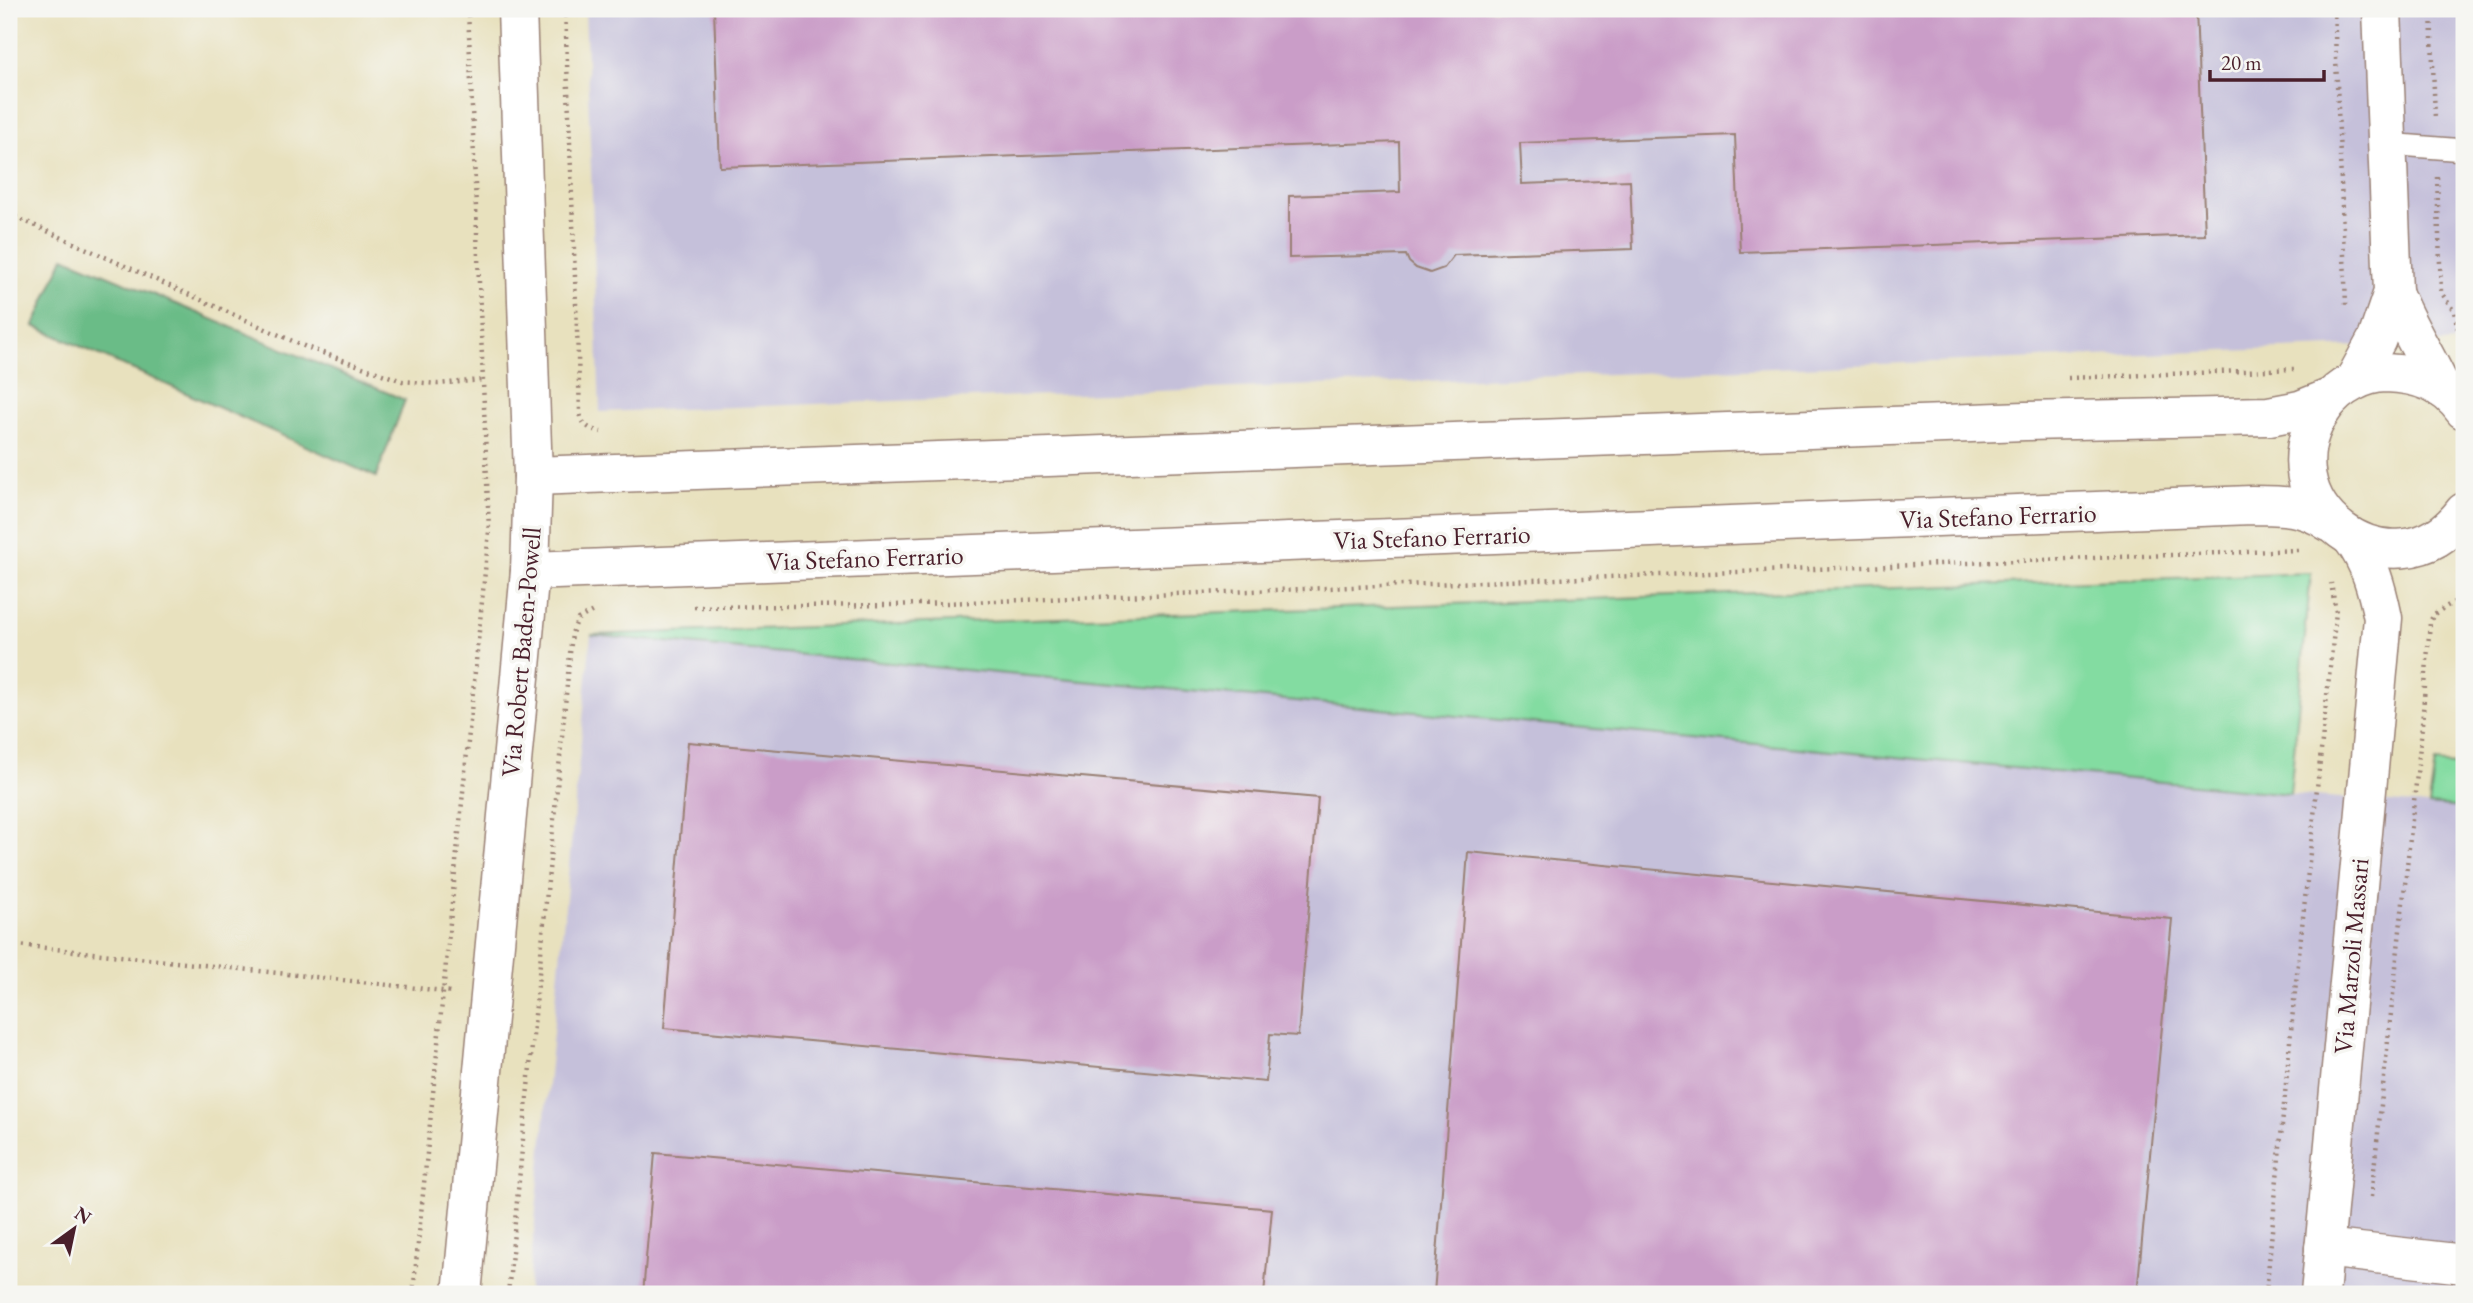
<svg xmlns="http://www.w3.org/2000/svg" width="2473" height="1303" viewBox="0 0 2473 1303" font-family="'EB Garamond',serif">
	<rect width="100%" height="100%" fill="#f6f6f2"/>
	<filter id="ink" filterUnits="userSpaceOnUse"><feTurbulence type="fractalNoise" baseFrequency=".0143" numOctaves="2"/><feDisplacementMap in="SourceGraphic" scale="14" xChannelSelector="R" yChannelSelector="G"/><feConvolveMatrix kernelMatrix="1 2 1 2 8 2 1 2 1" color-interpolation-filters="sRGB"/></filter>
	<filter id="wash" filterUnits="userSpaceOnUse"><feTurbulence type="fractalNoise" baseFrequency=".00686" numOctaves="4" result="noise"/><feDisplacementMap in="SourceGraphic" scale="28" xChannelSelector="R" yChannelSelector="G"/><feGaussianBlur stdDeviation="1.57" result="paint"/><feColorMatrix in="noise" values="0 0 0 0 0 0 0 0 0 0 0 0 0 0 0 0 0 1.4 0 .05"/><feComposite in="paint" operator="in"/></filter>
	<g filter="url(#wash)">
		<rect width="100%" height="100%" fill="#e8e1be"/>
		<g fill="#c5c0da">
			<path d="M585,9H2464V342L600,412Z"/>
			<path d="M591,635L2290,794L2464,808V1294H528Z"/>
		</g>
		<g fill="#83dca1" stroke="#667e66" stroke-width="2">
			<path d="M2311,573L2290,794L591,635Z"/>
			<path d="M2435,763L2464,766V808L2429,805Z"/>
		</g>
		<path fill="#6abc87" stroke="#5a6e59" stroke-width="2" d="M64,257L405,400L376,477L34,326Z"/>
		<g id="blocks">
			<g fill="#ca9dc8">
				<path d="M714,9H2196L2205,235L1740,252L1735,135L1520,143L1522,184L1630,180L1633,249L1454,255L1444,268L1430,273L1416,268L1409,262L1406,255L1289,258V196L1400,192L1399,142L720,167Z"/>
				<path d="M688,742L1318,798L1298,1036L1270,1034L1266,1082L664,1028Z"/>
				<path d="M1468,852L2172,919L2137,1294H1434Z"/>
				<path d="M655,1153L1272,1209L1264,1294H643Z"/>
			</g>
		</g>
	</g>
	<g filter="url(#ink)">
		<use href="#blocks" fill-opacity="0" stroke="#998074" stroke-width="2"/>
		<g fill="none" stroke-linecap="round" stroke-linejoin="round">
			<defs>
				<path id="service" d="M2387,144L2464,150"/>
				<g id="minor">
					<path d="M2393,292C2406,326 2426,355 2441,388"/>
					<path d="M2354,381L2377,339L2393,292L2382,9"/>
					<path d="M2464,410C2445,383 2418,374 2386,373C2364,373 2339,387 2326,404C2252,504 2395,605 2464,512"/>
					<path d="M533,476L2025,421L2269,416L2300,410L2332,397"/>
					<path d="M530,571L2252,505C2282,505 2304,505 2329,522"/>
					<path d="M2324,1248L2464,1264"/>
					<path d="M462,1294L530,571L533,476L517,9"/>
					<path d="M2320,1294L2383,618C2377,589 2370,562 2352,538"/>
				</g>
			</defs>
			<use href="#service" stroke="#998074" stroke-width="24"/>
			<use href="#minor" stroke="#998074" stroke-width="41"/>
			<g stroke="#998074" stroke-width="4.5" stroke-dasharray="2 5" stroke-linecap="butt">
				<path d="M565,9L580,411C581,424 588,429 601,432"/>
				<path d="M2334,9L2346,305"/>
				<path d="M2431,9L2435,119"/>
				<path d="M2437,177L2441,292L2454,311L2459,334"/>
				<path d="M9,214L306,347L402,381L438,384L482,380"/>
				<path d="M2068,378L2294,369"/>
				<path d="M694,607L894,605L2298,550"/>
				<path d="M9,944L453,992"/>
				<path d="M2371,1197L2421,737L2430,622L2434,614L2464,596"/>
				<path d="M413,1294L489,531L468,9"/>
				<path d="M508,1294L572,633L578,619L595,610"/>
				<path d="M2266,1294L2293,1010L2336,612L2331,583"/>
			</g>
			<use href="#service" stroke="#fff" stroke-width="21"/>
			<use href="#minor" stroke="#fff" stroke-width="38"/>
		</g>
	</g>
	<g text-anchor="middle" stroke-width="7" stroke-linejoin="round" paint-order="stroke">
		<g font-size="26" fill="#4a1f2b" stroke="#f6f6f2">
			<text transform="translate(1998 516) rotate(-2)" y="9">Via Stefano Ferrario</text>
			<text transform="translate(1432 537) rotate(-2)" y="9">Via Stefano Ferrario</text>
			<text transform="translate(865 558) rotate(-2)" y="9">Via Stefano Ferrario</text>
			<text transform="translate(521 652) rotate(-85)" y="9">Via Robert Baden-Powell</text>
			<text transform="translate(2351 956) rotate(-85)" y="9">Via Marzoli Massari</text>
		</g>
	</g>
	<rect width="2473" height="1303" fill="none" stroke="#f6f6f2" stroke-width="35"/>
	<g transform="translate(74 1229) rotate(33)" stroke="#f6f6f2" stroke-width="5" paint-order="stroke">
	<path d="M0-5L12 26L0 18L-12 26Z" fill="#4a1f2b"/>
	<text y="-10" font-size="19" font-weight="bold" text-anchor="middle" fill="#4a1f2b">N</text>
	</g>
	<path d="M2210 70v10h114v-10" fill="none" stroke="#4a1f2b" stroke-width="3.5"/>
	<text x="2221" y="70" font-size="21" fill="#4a1f2b" stroke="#f6f6f2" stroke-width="5" paint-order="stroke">20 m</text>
</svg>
